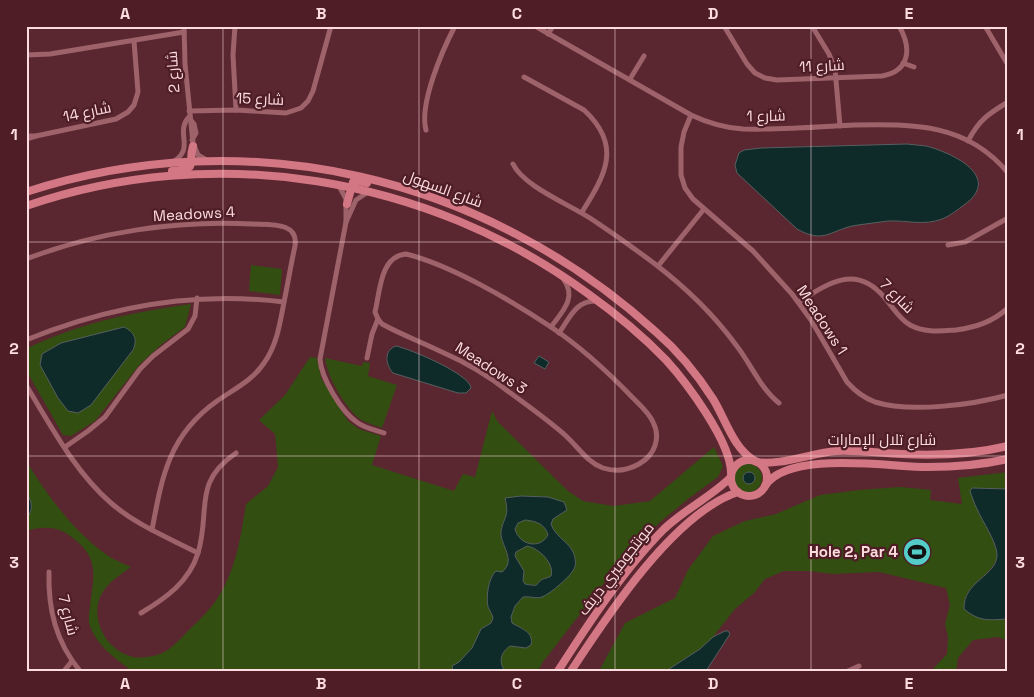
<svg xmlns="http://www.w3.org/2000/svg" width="1034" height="697" viewBox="0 0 1034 697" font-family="'Space Grotesk',Cairo,sans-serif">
	<rect width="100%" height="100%" fill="#5a2730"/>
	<g fill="#324e11">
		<path d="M251,265L282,269L280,295L249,291Z"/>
		<path d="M191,304L185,327L162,344L140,364L95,421L71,436L63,435L26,370V349C78,323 134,312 191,304Z"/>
		<path d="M310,357L317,358L321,378L348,421L359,429L381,436L372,465L454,491L463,474L475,477L492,411L498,422L568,491L583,501L613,506L650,501L714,447L723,466L718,477L688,499L660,522L617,566L543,662L538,671H132C116,659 97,646 90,626C88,621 89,613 90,607C93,577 101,560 73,538C58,526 44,526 26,531V519L29,516V496L26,492V461C48,496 73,531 107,555C114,560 123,563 131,567C120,575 108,582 101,595C90,618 105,649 130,656C138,659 149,657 157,655C169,652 178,641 187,632C196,623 207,613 215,602C235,574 241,537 246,504L268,486L278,467L275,434L259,420L285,395Z"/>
		<path d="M325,358L362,366L363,362L370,363L368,376L397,385L382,428C375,425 366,423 360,419C345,408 327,376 325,358Z"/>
		<circle cx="748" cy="478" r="14"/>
		<path d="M1008,472V489L972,488L998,554C993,578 963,582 964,609L1008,619V641L998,637L973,640L958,658L956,671H931L947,654L948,637L945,624L950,605L946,588L879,572L832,574L809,571H784L765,579L755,592L735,609L713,637L700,649L666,671H599L625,623L675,598L688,570L713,536L745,521L776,514L820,495L859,490L900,487L931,490L930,500L962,504L958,478Z"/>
	</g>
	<g fill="#0e2a29" stroke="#565f60" fill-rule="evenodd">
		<path d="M907,144C913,145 920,145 926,146C953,153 1003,177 964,205C957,210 950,216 942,219C924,226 906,220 888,221C878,222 868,224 858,225C830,229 826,245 797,229L737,173L735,165L739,153L744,150L761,148Z"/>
		<path d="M124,327C134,332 138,339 133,350L91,405L78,413L68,411L58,398L40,365L42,354L61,343Z"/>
		<path d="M396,346C410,349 470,374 471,388L466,393H458L393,373C385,364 384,350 396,346Z"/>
		<path d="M539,356L549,362L545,369L534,363Z"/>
		<circle cx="749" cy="478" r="6"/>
		<path d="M972,488L1008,489V619C988,620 980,622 964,609C963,581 997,576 997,555C997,542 982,521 977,509C974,503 972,497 970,491Z"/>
		<path d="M26,492C32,501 34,510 26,519Z"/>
		<path d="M521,496L548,497L564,502L567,510L553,519L551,524C555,536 566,540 572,550C575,555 577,564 574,569C571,576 550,594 542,597C536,599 530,596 523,597L515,606L511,617L512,623C522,629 534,632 531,645L526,648L510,646C501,652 498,662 505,671H453L452,666L459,662L472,648L481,629L491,623L493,618C492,614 490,611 488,607C486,597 488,578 496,571L502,572C517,560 500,545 501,532C503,517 510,518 505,498ZM525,520C536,521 545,524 548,535C540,550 519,545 515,529L518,523ZM527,546C539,548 555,564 551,576C548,578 545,578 543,579C533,585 542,587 525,584L523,581L524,571L515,556L516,552Z"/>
		<path d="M725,631H728L730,634L706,671H666L700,649L713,637Z"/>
	</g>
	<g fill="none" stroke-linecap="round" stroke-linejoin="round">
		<g stroke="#9d626a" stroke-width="5">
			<path d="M184,26L185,64L193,143L198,155L208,161"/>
			<path d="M235,26L233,55L236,110"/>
			<path d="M535,26L691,115C708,123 725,128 743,129C780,130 817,127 854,125C913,124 967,123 1008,173"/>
			<path d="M724,26L747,64L755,73L765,78L777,80L882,76C910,71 912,48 899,26"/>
			<path d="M812,26L829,54L835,69L840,126"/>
			<path d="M985,26L1008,65"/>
			<path d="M548,34L553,26"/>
			<path d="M26,55L50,54L184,32"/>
			<path d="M903,63L914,67"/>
			<path d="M524,77L584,110C623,146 605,175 582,212"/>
			<path d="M630,79L644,56"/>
			<path d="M189,111L236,110L286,113L301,108L308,101L313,91L331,26"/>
			<path d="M691,115L684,132L681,147V175L685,188L693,199L753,251L792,294L811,320L847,382C855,391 864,398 875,402C910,413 972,405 1008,395"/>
			<path d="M190,119L194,124L196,133L192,140"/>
			<path d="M426,130C419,104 442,51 455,26"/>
			<path d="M26,136H36L26,139"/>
			<path d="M36,136L116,119L128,112L134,105L138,92L134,41"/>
			<path d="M968,141C979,120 988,114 1008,102"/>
			<path d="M171,163C197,149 174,133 189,117"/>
			<path d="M513,164C524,187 571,205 593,220C614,234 635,249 655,264C685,287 714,315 736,345C751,364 760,388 779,403"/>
			<path d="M339,186L346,199V222L320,359C321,378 342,413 358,423C365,428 375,430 384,433"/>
			<path d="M346,222L356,200L368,192"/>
			<path d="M948,245L965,242L1008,218"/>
			<path d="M406,254C451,265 512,301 551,327C581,347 609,373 634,399C641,406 649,413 653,422C661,438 655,455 639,464C628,470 615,472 603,468C587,462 578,447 566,436C548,420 528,406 509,392C490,377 467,363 444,353C424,343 402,335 382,324L378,319L375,312C380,292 380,256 406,254Z"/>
			<path d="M26,259C97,232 176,220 252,224C268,225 299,221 295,246C291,264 288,283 284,302C280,323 277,345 264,363C252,381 234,389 217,401C169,435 162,476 152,530"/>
			<path d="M658,266L704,209"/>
			<path d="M799,302C828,283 856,264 884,297C893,307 899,319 910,325C925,333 940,331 956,330C977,327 992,322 1008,308"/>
			<path d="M551,327C562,312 577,298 564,280"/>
			<path d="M559,333C569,319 576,300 596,301"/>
			<path d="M26,340C109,306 195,291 284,302"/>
			<path d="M367,358L372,334L378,319"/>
			<path d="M26,385C51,426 75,472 111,503C136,525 169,538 198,553"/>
			<path d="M65,447L88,431L105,417L140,369L153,356L188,329L195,316L197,298"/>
			<path d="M49,572C48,610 56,642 80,671"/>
			<path d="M141,613C166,598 189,582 198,553C211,510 192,483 236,453"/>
			<path d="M64,671L72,661"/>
			<path d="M848,671L859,666"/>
		</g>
		<g stroke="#d37784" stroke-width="8">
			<path d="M172,171C200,168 187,166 193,146"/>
			<path d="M26,192C248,120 484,176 656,332C678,351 697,374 713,399C726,420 733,448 755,461"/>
			<path d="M347,204L353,182L358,181L367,183"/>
			<path d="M26,206C214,141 427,176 587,293C615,313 642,335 666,360C687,383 731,442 731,473"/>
			<circle cx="749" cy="478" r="18"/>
			<path d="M757,462C779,466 812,453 836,451C858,450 879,453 901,454C936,456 974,454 1008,446"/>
			<path d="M765,486C788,450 890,467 927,467C954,467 981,465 1008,459"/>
			<path d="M558,671C588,624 625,568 664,529C685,509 711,497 731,477"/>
			<path d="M571,671C607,616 674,513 738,492"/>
		</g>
	</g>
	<path fill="none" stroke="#fddcdf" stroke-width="1" stroke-opacity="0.55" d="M223,26V671M419,26V671M615,26V671M811,26V671M26,242H1008M26,456H1008"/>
	<defs>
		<symbol id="stadium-disc" viewBox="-11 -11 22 22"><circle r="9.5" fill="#54cdc8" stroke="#4e1d26"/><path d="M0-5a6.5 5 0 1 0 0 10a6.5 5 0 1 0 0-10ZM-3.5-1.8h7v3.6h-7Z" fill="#111"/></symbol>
	</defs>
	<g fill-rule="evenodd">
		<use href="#stadium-disc" x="901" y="536" width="32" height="32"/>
	</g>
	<g text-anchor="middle" stroke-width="4.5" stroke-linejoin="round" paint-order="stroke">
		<g font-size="15" fill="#fddcdf" stroke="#4e1d26">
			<text transform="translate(822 66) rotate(-3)" y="5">شارع 11</text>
			<text transform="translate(173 72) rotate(-94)" y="5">شارع 2</text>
			<text transform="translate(260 99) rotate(2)" y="5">شارع 15</text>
			<text transform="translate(87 112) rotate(-12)" y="5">شارع 14</text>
			<text transform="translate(766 116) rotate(-1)" y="5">شارع 1</text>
			<text transform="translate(443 189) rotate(20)" y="5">شارع السهول</text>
			<text transform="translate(194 214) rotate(-3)" y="5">Meadows 4</text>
			<text transform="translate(897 296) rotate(45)" y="5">شارع 7</text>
			<text transform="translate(822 320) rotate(57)" y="5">Meadows 1</text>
			<text transform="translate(491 368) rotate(33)" y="5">Meadows 3</text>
			<text x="882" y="445">شارع تلال الإمارات</text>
			<text transform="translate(616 569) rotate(-52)" y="5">مونتجوميري دريف</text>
			<text transform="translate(68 615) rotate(76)" y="5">شارع 7</text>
		</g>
		<g font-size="15" font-weight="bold" fill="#fddcdf" stroke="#4e1d26" text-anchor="end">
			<text x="898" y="557">Hole 2, Par 4</text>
		</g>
	</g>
	<rect width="1034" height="697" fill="none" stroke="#4e1d26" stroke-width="55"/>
	<rect x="28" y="28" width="978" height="642" fill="none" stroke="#fddcdf" stroke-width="2"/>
	<g font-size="16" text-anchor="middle" font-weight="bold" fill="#fddcdf">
		<text x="125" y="19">A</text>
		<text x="321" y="19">B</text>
		<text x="517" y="19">C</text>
		<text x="713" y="19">D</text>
		<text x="909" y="19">E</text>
		<text x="14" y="140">1</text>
		<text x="1020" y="140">1</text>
		<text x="14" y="354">2</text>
		<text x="1020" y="354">2</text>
		<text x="14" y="568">3</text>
		<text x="1020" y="568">3</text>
		<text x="125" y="689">A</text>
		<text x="321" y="689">B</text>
		<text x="517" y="689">C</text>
		<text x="713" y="689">D</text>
		<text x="909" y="689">E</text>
	</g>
</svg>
